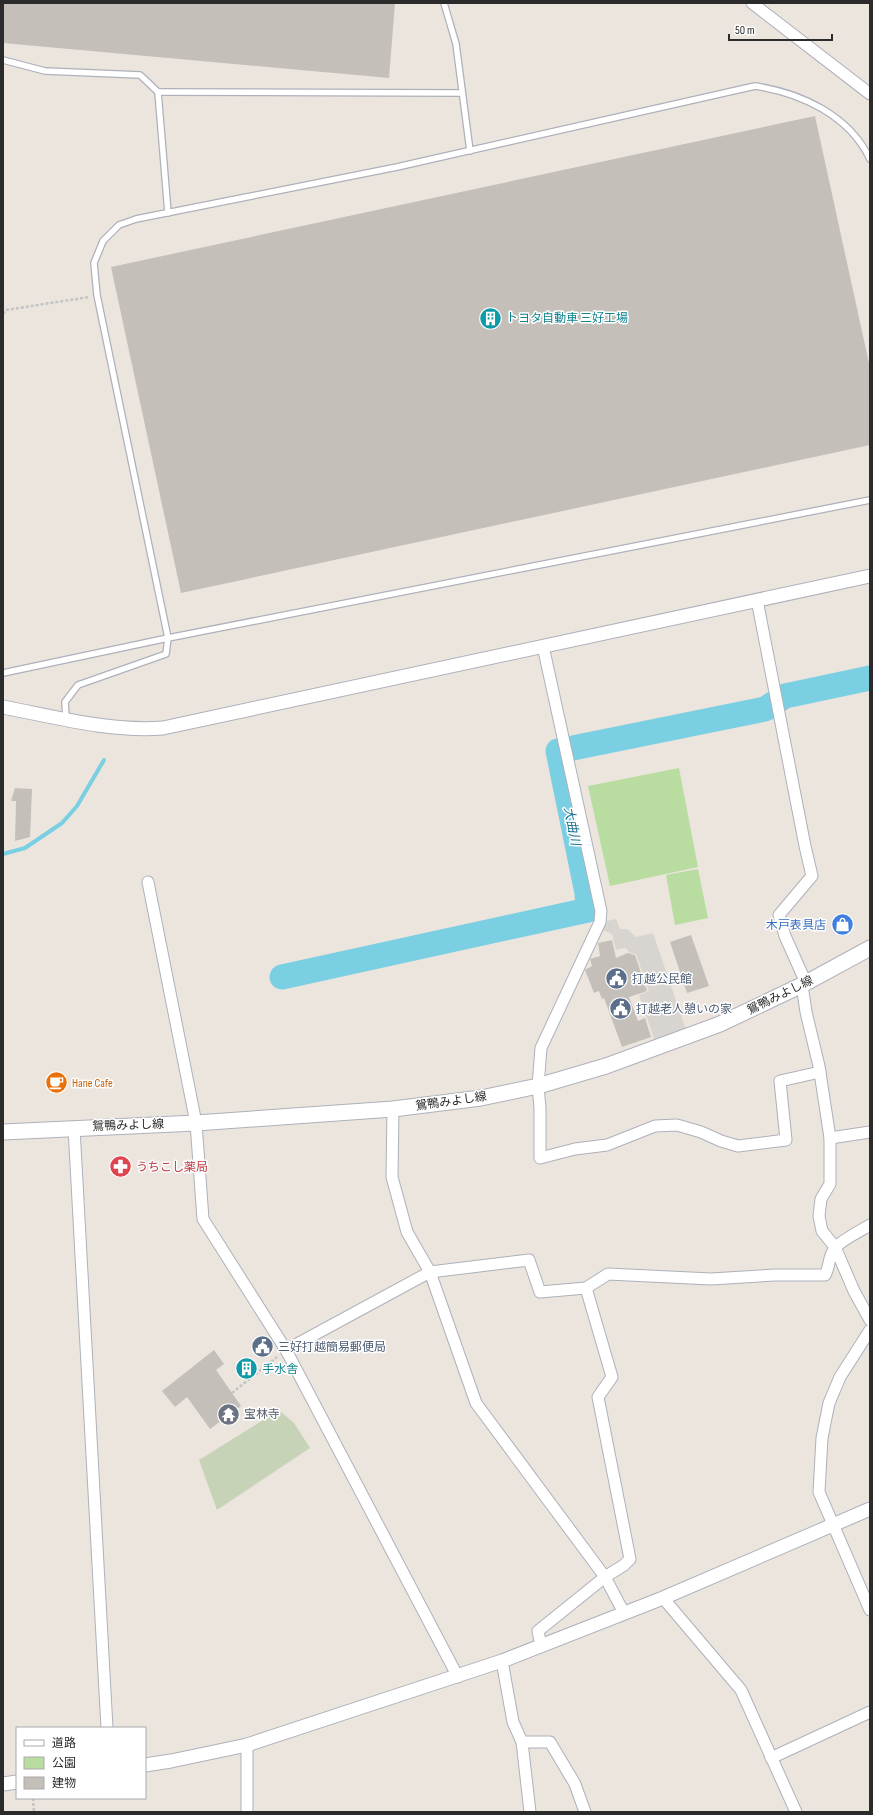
<svg xmlns="http://www.w3.org/2000/svg" width="873" height="1815" viewBox="0 0 873 1815" font-family="'Sofia Sans Condensed','Noto Sans JP',sans-serif">
	<rect width="100%" height="100%" fill="#ebe5de"/>
	<g fill="#b9dda0">
		<path d="M679,768L698,867L610,886L588,786Z"/>
		<path d="M698,869L708,918L675,925L666,875Z"/>
	</g>
	<path fill="#c7d3b7" d="M279,1410L294,1423L310,1448L217,1510L199,1460Z"/>
	<path fill="#d8d4d0" d="M616,919L620,929H627L636,937L653,933L687,1033L656,1044L639,995L649,991L636,954L629,952L627,949L624,948L616,950L612,934L603,930L607,921Z"/>
	<g fill="none" stroke-linecap="round" stroke-linejoin="round">
		<path stroke="#7bcfe3" stroke-width="4" d="M3,854L25,848L62,823L77,806L104,760"/>
		<path stroke="#7bcfe3" stroke-width="25" d="M282,977L588,910L587,893L558,751L765,709L785,696L870,678"/>
	</g>
	<g fill="#c4c0b9">
		<path d="M3,3H395L389,78L3,43Z"/>
		<path d="M815,116L870,368V445L181,593L111,267Z"/>
		<path d="M15,788L32,789L30,837L15,841L16,801H11Z"/>
		<path d="M691,935L709,986L687,993L670,942Z"/>
		<path d="M612,940L616,958L628,953L635,955L647,991L629,997L638,1021L645,1018L651,1037L622,1047L604,998L602,999L599,991L594,993L585,970L592,966L590,959L600,956L598,943Z"/>
		<path d="M214,1350L224,1364L216,1370L241,1406L210,1429L187,1397L175,1407L162,1391Z"/>
	</g>
	<g fill="none" stroke-linecap="round" stroke-linejoin="round">
		<defs>
			<g id="service">
				<path d="M444,3L456,44L470,151"/>
				<path d="M3,60L45,71L140,75L158,92L168,213"/>
				<path d="M158,92L462,93"/>
				<path d="M3,673L168,638L870,500"/>
				<path d="M66,718L65,702L78,685L166,654L168,638L97,295L94,263L103,241L119,225L136,219L397,167L755,86C801,93 849,115 870,159"/>
			</g>
			<g id="minor">
				<path d="M752,3L870,94"/>
				<path d="M757,600L805,846L812,876L779,915L785,936L806,983"/>
				<path d="M543,646L601,911L600,922L541,1048L538,1086L540,1108V1158L575,1149L607,1145L655,1126L677,1125L701,1132L721,1141L738,1146L786,1140L780,1081L820,1072"/>
				<path d="M148,882L196,1123L203,1219L286,1350L458,1677"/>
				<path d="M802,985L806,1012L819,1066L830,1138V1184L821,1199L819,1216L822,1231L835,1247L854,1291L870,1320"/>
				<path d="M393,1109L392,1177L407,1232L430,1272L476,1403L605,1577L624,1613"/>
				<path d="M74,1128L107,1728"/>
				<path d="M830,1138L870,1132"/>
				<path d="M870,1330L840,1377L829,1403L822,1438L819,1492L870,1610"/>
				<path d="M286,1350L430,1272L529,1260L540,1292L586,1288L608,1274L711,1279L775,1275H825C830,1267 828,1256 835,1248C840,1241 862,1230 870,1225"/>
				<path d="M663,1598L741,1690L796,1812"/>
				<path d="M541,1646L538,1631L605,1577L624,1565L630,1559L598,1397L612,1377L586,1288"/>
				<path d="M502,1661L513,1722L522,1742H550L575,1784L585,1812"/>
				<path d="M522,1742L530,1812"/>
				<path d="M247,1745V1812"/>
				<path d="M771,1758L870,1712"/>
			</g>
			<g id="tertiary">
				<path d="M3,707C56,717 110,732 163,728L870,576"/>
				<path d="M145,1765L171,1761L247,1745L502,1661L663,1598L870,1509"/>
				<path d="M3,1784L17,1782"/>
			</g>
			<path id="secondary" d="M3,1132L196,1123L393,1109L481,1098L538,1086L606,1066L720,1024L802,985L870,948"/>
		</defs>
		<use href="#service" stroke="#aeb1ba" stroke-width="8"/>
		<use href="#minor" stroke="#aeb1ba" stroke-width="13"/>
		<use href="#tertiary" stroke="#aeb1ba" stroke-width="15"/>
		<use href="#secondary" stroke="#aeb1ba" stroke-width="17"/>
		<g stroke="#c4c4c4" stroke-width="2.5" stroke-dasharray="3 2" stroke-linecap="butt">
			<path d="M3,314L6,310L89,297"/>
			<path d="M232,1393L277,1357"/>
			<path d="M33,1798L34,1812"/>
		</g>
		<use href="#service" stroke="#fff" stroke-width="5.5"/>
		<use href="#minor" stroke="#fff" stroke-width="11"/>
		<use href="#tertiary" stroke="#fff" stroke-width="13"/>
		<use href="#secondary" stroke="#fff" stroke-width="15"/>
	</g>
	<defs>
		<symbol id="building-disc" viewBox="-11 -11 22 22"><circle r="9.5" fill="#0f9aa8" stroke="#fff"/><path d="M-4-6H4V6H1V3H-1V6H-4ZM-2.5-4.3h1.7v1.8h-1.7ZM.8-4.3h1.7v1.8H.8ZM-2.5-1h1.7V.8h-1.7ZM.8-1h1.7V.8H.8Z" fill="#fff"/></symbol>
		<symbol id="shop-disc" viewBox="-11 -11 22 22"><circle r="9.5" fill="#3f7fe0" stroke="#fff"/><path d="M-5-2.5h2.3a2.7 3.5 0 0 1 5.4 0H5L5.5 6h-11ZM-1.5-2.5h3a1.5 2.3 0 0 0-3 0Z" fill="#fff"/></symbol>
		<symbol id="civic-disc" viewBox="-11 -11 22 22"><circle r="9.5" fill="#5c6f8a" stroke="#fff"/><path d="M-.6-6.5H3V-4.5H.6V-3L4-1V1h2V6H-6V1h2V-1L-.6-3ZM-1.2 2.5V6h2.4V2.5Z" fill="#fff"/></symbol>
		<symbol id="cafe-disc" viewBox="-11 -11 22 22"><circle r="9.5" fill="#e8710a" stroke="#fff"/><path d="M-5.5-4.5H6V0H3Q3 3.5 0 3.5H-2.5Q-5.5 3.5-5.5 0ZM3-3.2v2h1.7v-2ZM-6 4.5H4V6H-6Z" fill="#fff"/></symbol>
		<symbol id="pharmacy-disc" viewBox="-11 -11 22 22"><circle r="9.5" fill="#e0444e" stroke="#fff"/><path d="M-2-6h4v4h4v4h-4v4h-4v-4h-4v-4h4Z" fill="#fff"/></symbol>
		<symbol id="temple-disc" viewBox="-11 -11 22 22"><circle r="9.5" fill="#6b7280" stroke="#fff"/><path d="M0-6L5-2H3V0L6.5 2.5H4V6H1.5V3h-3V6H-4V2.5H-6.5L-3 0V-2H-5Z" fill="#fff"/></symbol>
	</defs>
	<g fill-rule="evenodd">
		<use href="#building-disc" x="478" y="306" width="25" height="25"/>
		<use href="#shop-disc" x="830" y="912" width="25" height="25"/>
		<use href="#civic-disc" x="604" y="966" width="25" height="25"/>
		<use href="#civic-disc" x="608" y="996" width="25" height="25"/>
		<use href="#cafe-disc" x="44" y="1070" width="25" height="25"/>
		<use href="#pharmacy-disc" x="108" y="1154" width="25" height="25"/>
		<use href="#civic-disc" x="250" y="1334" width="25" height="25"/>
		<use href="#building-disc" x="234" y="1356" width="25" height="25"/>
		<use href="#temple-disc" x="216" y="1402" width="25" height="25"/>
	</g>
	<g text-anchor="middle" stroke-width="3" stroke-linejoin="round" paint-order="stroke">
		<g font-size="12" fill="#0d838f" stroke="#fff" text-anchor="start">
			<text x="506" y="322">トヨタ自動車 三好工場</text>
			<text x="262" y="1373">手水舎</text>
		</g>
		<g font-size="12" fill="#366cbe" stroke="#fff" text-anchor="end">
			<text x="826" y="929">木戸表具店</text>
		</g>
		<g font-size="12" fill="#4e5e75" stroke="#fff" text-anchor="start">
			<text x="632" y="983">打越公民館</text>
			<text x="636" y="1013">打越老人憩いの家</text>
			<text x="278" y="1351">三好打越簡易郵便局</text>
		</g>
		<g font-size="12" fill="#2b2b2b" stroke="#fff">
			<text transform="translate(780 995) rotate(-26)" y="4">鴛鴨みよし線</text>
			<text transform="translate(451 1101) rotate(-8)" y="4">鴛鴨みよし線</text>
			<text transform="translate(128 1125) rotate(-2)" y="4">鴛鴨みよし線</text>
		</g>
		<g font-size="12" fill="#c56008" stroke="#fff" text-anchor="start">
			<text x="72" y="1087">Hane Cafe</text>
		</g>
		<g font-size="12" fill="#be3a42" stroke="#fff" text-anchor="start">
			<text x="136" y="1171">うちこし薬局</text>
		</g>
		<g font-size="12" fill="#5b616d" stroke="#fff" text-anchor="start">
			<text x="244" y="1418">宝林寺</text>
		</g>
		<g font-size="13" font-style="italic" fill="#1a6f8f" stroke="#fff">
			<text transform="translate(573 826) rotate(79)" y="5">大曲川</text>
		</g>
	</g>
	<rect width="873" height="1815" fill="none" stroke="#2b2b2b" stroke-width="8"/>
	<rect x="16" y="1727" width="130" height="72" fill="#ffffff" stroke="#aaaaaa"/>
	<rect x="24" y="1740" width="20" height="6" fill="#ffffff" stroke="#aaaaaa"/>
	<text x="52" y="1747" font-size="12" fill="#2b2b2b">道路</text>
	<rect x="24" y="1757" width="20" height="12" fill="#b9dda0" stroke="#aaaaaa"/>
	<text x="52" y="1767" font-size="12" fill="#2b2b2b">公園</text>
	<rect x="24" y="1777" width="20" height="12" fill="#c4c0b9" stroke="#aaaaaa"/>
	<text x="52" y="1787" font-size="12" fill="#2b2b2b">建物</text>
	<path d="M729 34v6h103v-6" fill="none" stroke="#2b2b2b" stroke-width="2"/>
	<text x="735" y="34" font-size="12" fill="#2b2b2b" stroke="#ffffff" stroke-width="3" paint-order="stroke">50 m</text>
</svg>
